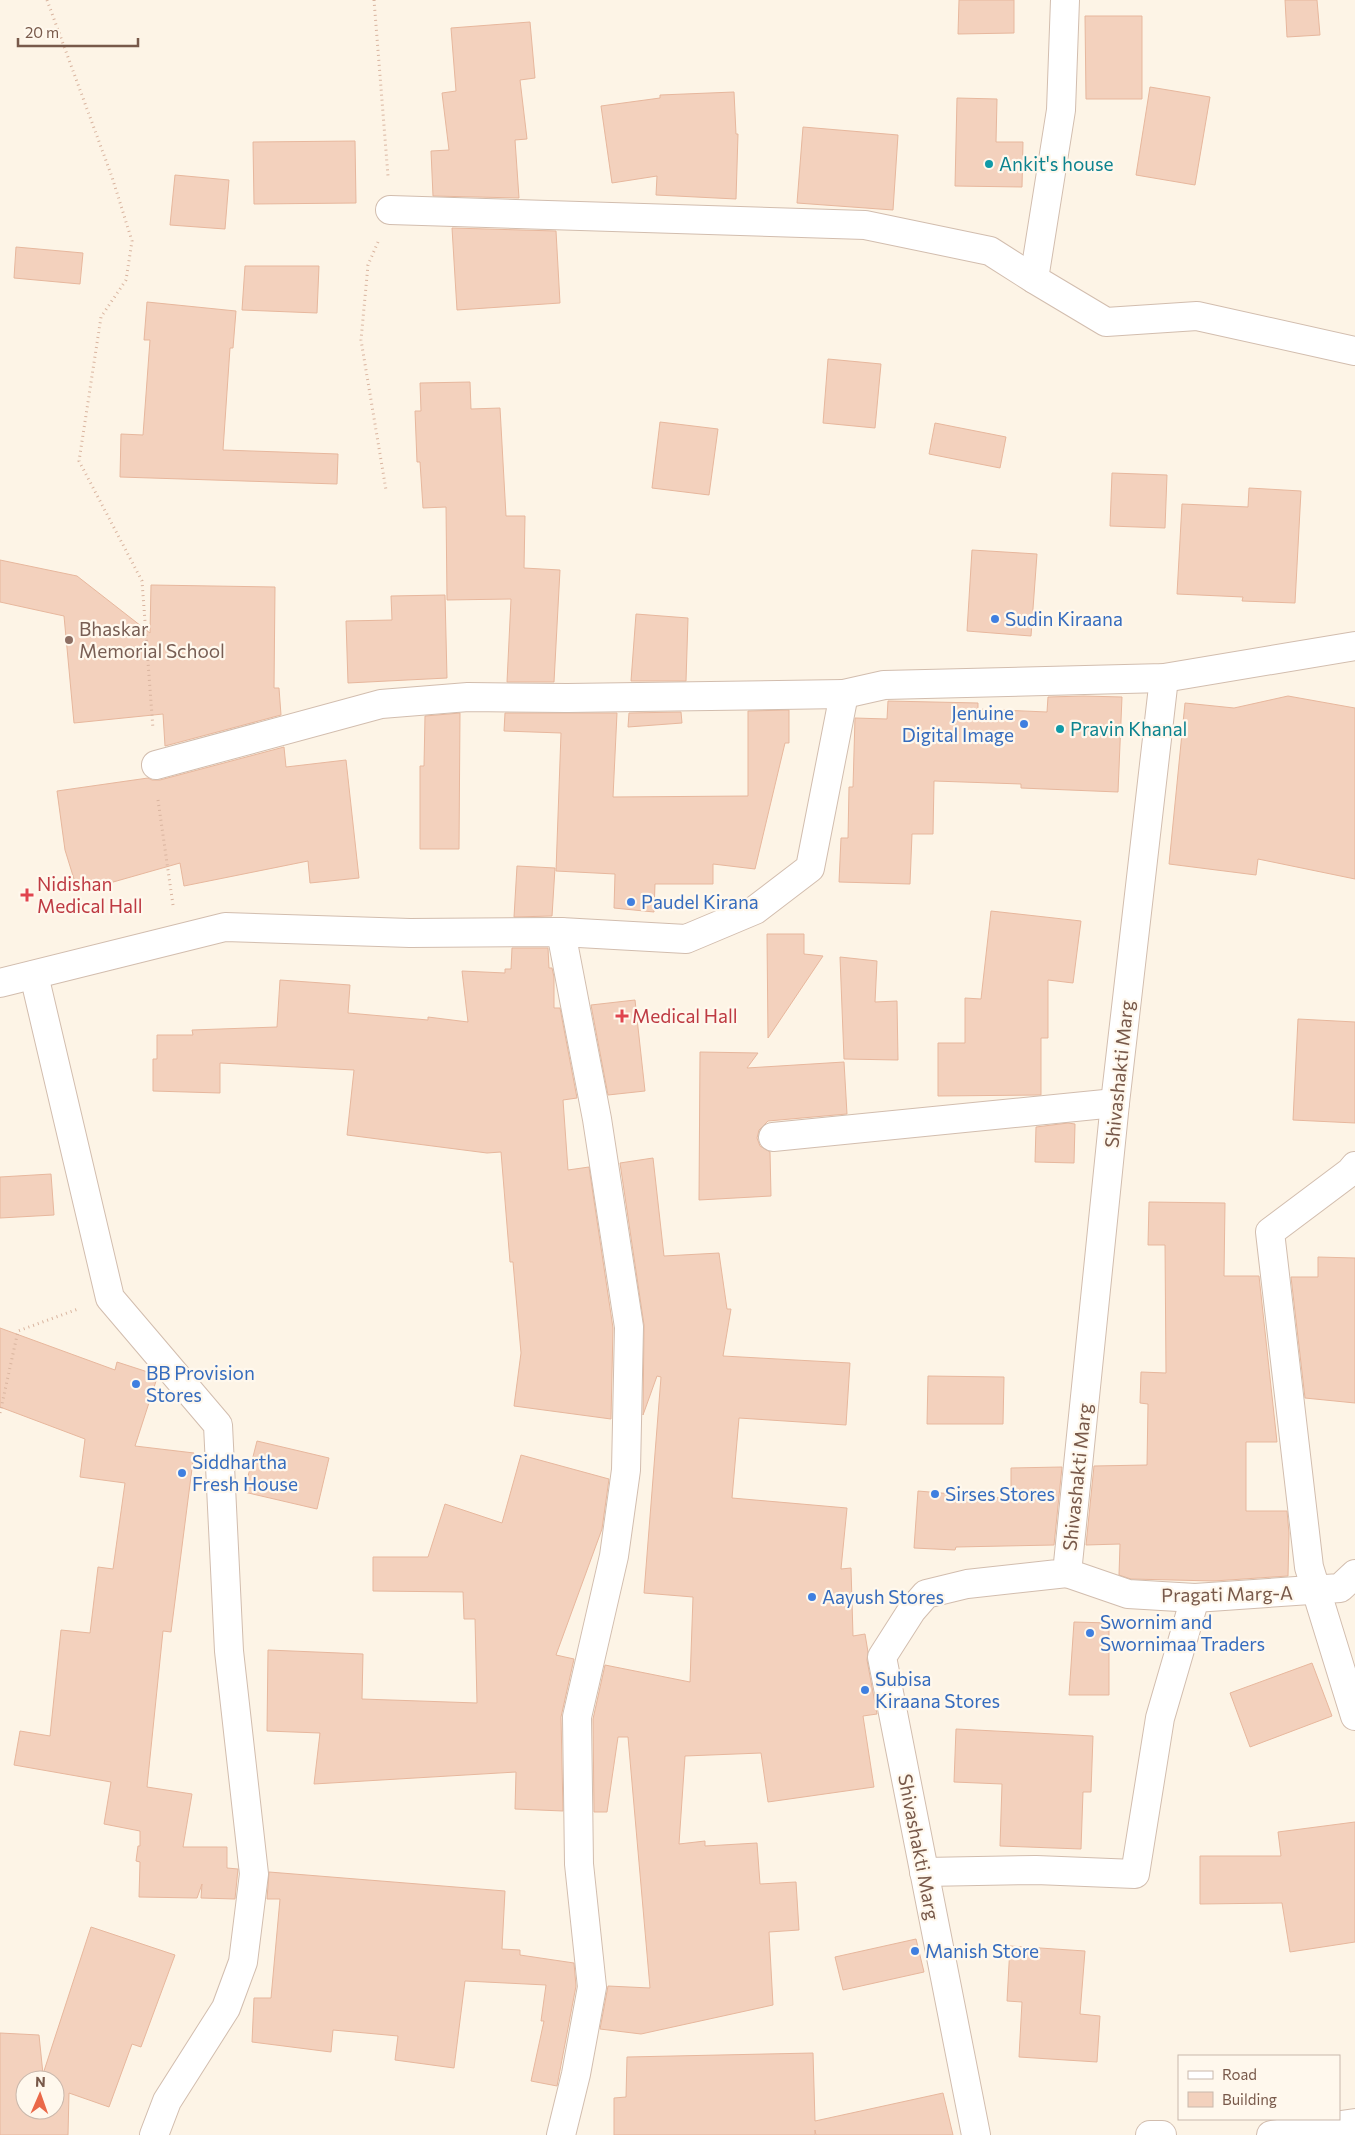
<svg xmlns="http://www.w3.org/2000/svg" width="1355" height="2135" viewBox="0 0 1355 2135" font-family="Commissioner,sans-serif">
	<rect width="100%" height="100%" fill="#fdf4e6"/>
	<g fill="#f3d1bd" stroke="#e7b79d" fill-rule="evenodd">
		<path d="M959,0H1014V33L958,34Z"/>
		<path d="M1285,0H1317L1320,35L1287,37Z"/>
		<path d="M1085,16H1142V99H1086Z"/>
		<path d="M530,22L535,78L520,80L527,139L515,140L519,198L433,196L431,151L449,150L442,93L456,91L451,28Z"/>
		<path d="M1150,87L1210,97L1195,185L1136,175Z"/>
		<path d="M734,92L736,134H738L736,199L656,195L657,176L612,183L601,106L660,98V95Z"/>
		<path d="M957,98L997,99L996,142H1023L1022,187L955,186Z"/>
		<path d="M803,127L898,135L893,210L797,203Z"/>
		<path d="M355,141L356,203L254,204L253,142Z"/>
		<path d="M175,175L229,180L225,229L170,225Z"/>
		<path d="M452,228L556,231L560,303L457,310Z"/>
		<path d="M16,247L83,253L80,284L14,278Z"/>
		<path d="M245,266H319L317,313L242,310Z"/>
		<path d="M147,302L236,311L233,348H230L223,450L338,454L337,484L120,477L121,434L143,435L150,340H144Z"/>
		<path d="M828,359L881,364L875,428L823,423Z"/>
		<path d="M470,382L471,409L500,408L506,516H525L524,568L560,570L554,682H507L511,599L447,600L446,507L423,508L420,462H417L415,411H421L420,383Z"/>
		<path d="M660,422L718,429L709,495L652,488Z"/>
		<path d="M935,423L1006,437L1000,468L929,454Z"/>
		<path d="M1112,473L1167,475L1165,528L1110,526Z"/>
		<path d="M1249,488L1301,491L1295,603L1242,601L1243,597L1177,594L1182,504L1248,507Z"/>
		<path d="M972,550L1037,554L1031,636L967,631Z"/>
		<path d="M0,560L77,576L150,633L151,585L275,587L274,688H279L281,715L165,746L163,714L74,723L64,616L0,602Z"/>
		<path d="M445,595L447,678L348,683L346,621L392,620L391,596Z"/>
		<path d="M636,614L688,618L686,681H631Z"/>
		<path d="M1084,696L1122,697L1118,792L1021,788V784L934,781L933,834H912L910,884L839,882L841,838H848L849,787H853L855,718L887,719L888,701L978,703V709L1047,712L1048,697Z"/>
		<path d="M1288,696L1355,708V879L1258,859L1256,875L1169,864L1185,703L1234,708Z"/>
		<path d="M789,710V743H785L755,869L713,864V884H655L654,912L614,908L615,874L556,871L561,733L504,731L505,713H617L613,797L748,796V711Z"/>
		<path d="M681,712L682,723L628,727L629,713Z"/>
		<path d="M460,713L459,849H420V766H424L425,716Z"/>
		<path d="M284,747L286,767L346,760L359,878L310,883L308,861L184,886L180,863L78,892L65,850L57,791L148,778L152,780H160Z"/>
		<path d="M517,866L555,868L552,916L514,917Z"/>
		<path d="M991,911L1081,921L1073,983L1048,980V1038H1041V1095L938,1096V1043H965V998L981,999Z"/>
		<path d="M767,934H804V954L823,956L768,1038Z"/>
		<path d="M512,948H548L549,968H552L554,977V1008H560L577,1098L563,1100L568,1170L589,1167L613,1328L611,1419L514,1406L521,1353L513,1262H510L501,1152L487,1153L347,1135L354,1070L220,1063V1093L153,1091V1059H157V1035H193L192,1030L277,1027L280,980L350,985L348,1013L428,1020V1017L468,1022L462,971L505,973V969H511Z"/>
		<path d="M840,957L877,961L875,1002L897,1001L898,1060L844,1059Z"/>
		<path d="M635,1000L645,1091L608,1095L591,1005Z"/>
		<path d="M1298,1019L1355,1022V1123L1293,1120Z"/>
		<path d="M700,1052L758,1053L747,1068L844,1062L847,1114L768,1121L759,1130L757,1138L760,1146L770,1152L771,1196L699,1200Z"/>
		<path d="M1068,1123L1075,1124L1074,1163L1035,1162L1036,1127Z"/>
		<path d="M653,1158L664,1256L719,1253L727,1309H731L723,1356L850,1363L846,1425L739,1418L732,1498L847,1508L841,1569L851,1568L853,1636L865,1634L868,1652L867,1660L877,1714L863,1716L874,1787L768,1802L761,1753L685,1756L679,1844L705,1841V1846L757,1843L760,1884L796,1882L799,1930L769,1932L773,2005L641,2034L600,2029L608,1986L650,1988L628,1737H618L607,1812H594L593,1719L605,1665L690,1682L693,1597L644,1593L661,1377L657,1376L643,1415L644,1325L620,1163Z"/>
		<path d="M51,1174L54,1215L0,1218V1177Z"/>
		<path d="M1149,1202L1225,1203L1224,1276H1259L1277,1442H1246V1511H1287L1289,1533L1288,1576L1214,1581L1131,1579L1119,1575L1120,1544L1086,1545L1094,1466L1147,1465L1148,1404L1140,1403L1141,1372L1166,1373L1165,1245H1148Z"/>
		<path d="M1318,1257L1355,1258V1403L1305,1398L1291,1277H1318Z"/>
		<path d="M0,1328L115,1370L117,1362L154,1374L157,1378L135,1446L194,1453L171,1632L163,1631L147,1787L192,1794L183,1847H227V1868L238,1869L235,1899L201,1898L202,1884L197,1898L139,1897L140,1862L136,1861L138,1846H140V1831L104,1824L111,1782L14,1765L20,1731L50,1736L61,1630L90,1633L98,1567L113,1569L125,1483L80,1477L85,1439L0,1407Z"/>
		<path d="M928,1376L1004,1377L1003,1424H927Z"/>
		<path d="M257,1441L329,1458L317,1509L244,1492Z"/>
		<path d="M521,1455L609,1479L602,1529L556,1655L574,1659L561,1717L563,1811L515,1809L516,1772L314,1784L320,1733L267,1731L268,1650L363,1654L362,1699L477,1703L475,1619H464L463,1592L373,1591V1557H428L445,1504L502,1523Z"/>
		<path d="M1062,1467L1054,1545L956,1547L955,1550L914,1548L918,1491L1011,1499V1468Z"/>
		<path d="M1074,1622L1109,1623V1695H1069Z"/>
		<path d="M1312,1663L1332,1716L1250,1747L1230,1693Z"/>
		<path d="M956,1729L1093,1736L1091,1792H1083L1081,1849L1000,1846L1002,1784L954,1782Z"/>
		<path d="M1355,1822V1942L1290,1952L1282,1903L1200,1904V1856H1281L1278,1832Z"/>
		<path d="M269,1872L505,1891L502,1949L520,1950V1955L574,1963L576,1986L557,2086L531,2081L544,2021H541L546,1985L465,1981L454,2068L395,2060L398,2036L333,2030L331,2052L252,2042L254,1998H271L280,1899H267Z"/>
		<path d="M91,1927L175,1955L141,2047L132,2044L109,2107L69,2093L68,2135H0V2033L39,2035L43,2074ZM25,2080H55V2110H25Z"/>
		<path d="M916,1939L924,1972L843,1990L835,1957Z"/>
		<path d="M1010,1946L1085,1951L1080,2014L1100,2016L1097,2062L1019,2057L1022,2002L1007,2001Z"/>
		<path d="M813,2053L815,2121L943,2093L953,2135H816L815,2130V2135H614V2098L626,2097L627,2057Z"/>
	</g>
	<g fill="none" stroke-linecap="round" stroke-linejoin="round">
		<defs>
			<g id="street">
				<path d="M1065,0L1061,110L1034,279L1106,322L1197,316L1355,351"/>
				<path d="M390,210L865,225L990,251L1034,279"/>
				<path d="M156,765L381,704L468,697L567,698L844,694"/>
				<path d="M34,975L110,1298L218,1425L229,1651L254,1874L243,1962L226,2008L167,2101L154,2135"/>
				<path d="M0,983L225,927L410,933L561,932L686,939L755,910L810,868L844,694L884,685L1164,678L1355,646"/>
				<path d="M773,1137L1115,1103"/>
				<path d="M1355,1166L1350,1172L1270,1232L1309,1567L1355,1716"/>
				<path d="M1067,1573L1128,1594L1195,1598L1340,1588L1355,1574"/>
				<path d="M924,1872L1036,1870L1135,1874L1160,1718L1195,1598"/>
				<path d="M561,2135L576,2074L592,1987L579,1864L577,1717L614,1556L626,1470L629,1327L597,1119L561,932"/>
				<path d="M976,2135L882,1657L912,1610L926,1594L967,1584L1067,1573L1115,1103L1164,678"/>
				<path d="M1150,2135H1162"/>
				<path d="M1271,2135L1355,2123"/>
			</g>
		</defs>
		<use href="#street" stroke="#d2bdae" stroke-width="30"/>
		<g stroke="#d9b49f" stroke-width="3" stroke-dasharray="1 4" stroke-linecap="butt">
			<path d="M47,0L112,177L132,241L126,280L101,317L79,461L142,581L153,729"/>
			<path d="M374,0L388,176"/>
			<path d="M378,242L368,265L361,340L386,490"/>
			<path d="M158,800L173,905"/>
			<path d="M0,1413L18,1331L78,1309"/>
		</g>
		<use href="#street" stroke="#fff" stroke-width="28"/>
	</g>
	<g fill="#0f9aa8" stroke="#fff8ed" stroke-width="2">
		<circle cx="989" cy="164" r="5"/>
		<circle cx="1060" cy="729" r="5"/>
	</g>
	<g fill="#3f7fe0" stroke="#fff8ed" stroke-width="2">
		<circle cx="995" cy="619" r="5"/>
		<circle cx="1024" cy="724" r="5"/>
		<circle cx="631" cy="902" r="5"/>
		<circle cx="136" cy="1384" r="5"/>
		<circle cx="182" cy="1473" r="5"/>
		<circle cx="935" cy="1494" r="5"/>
		<circle cx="812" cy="1597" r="5"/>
		<circle cx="1090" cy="1633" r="5"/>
		<circle cx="865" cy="1690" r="5"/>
		<circle cx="915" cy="1951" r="5"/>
	</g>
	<circle fill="#8d6e63" stroke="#fff8ed" stroke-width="2" cx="69" cy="640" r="5"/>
	<g fill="#e0444e" stroke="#fff8ed" stroke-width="2">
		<path d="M24.5 887.5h5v5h5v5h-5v5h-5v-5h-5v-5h5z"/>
		<path d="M619.5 1008.5h5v5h5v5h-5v5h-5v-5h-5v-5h5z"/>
	</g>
	<g text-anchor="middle" stroke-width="4.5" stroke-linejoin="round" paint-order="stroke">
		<g font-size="19" fill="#0d838f" stroke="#fff8ed" text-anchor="start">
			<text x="999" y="171">Ankit's house</text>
			<text x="1070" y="736">Pravin Khanal</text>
		</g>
		<g font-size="19" fill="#366cbe" stroke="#fff8ed" text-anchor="start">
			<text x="1005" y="626">Sudin Kiraana</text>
			<text x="1014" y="720" text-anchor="end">Jenuine<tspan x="1014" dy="22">Digital Image</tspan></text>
			<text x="641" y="909">Paudel Kirana</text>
			<text x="146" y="1380">BB Provision<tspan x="146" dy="22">Stores</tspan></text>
			<text x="192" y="1469">Siddhartha<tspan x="192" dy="22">Fresh House</tspan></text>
			<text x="945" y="1501">Sirses Stores</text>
			<text x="822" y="1604">Aayush Stores</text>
			<text x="1100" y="1629">Swornim and<tspan x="1100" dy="22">Swornimaa Traders</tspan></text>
			<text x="875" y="1686">Subisa<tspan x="875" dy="22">Kiraana Stores</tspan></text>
			<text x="925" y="1958">Manish Store</text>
		</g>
		<g font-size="19" fill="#785e54" stroke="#fff8ed" text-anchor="start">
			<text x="79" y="636">Bhaskar<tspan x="79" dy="22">Memorial School</tspan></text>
		</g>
		<g font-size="19" fill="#be3a42" stroke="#fff8ed" text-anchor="start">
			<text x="37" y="891">Nidishan<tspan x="37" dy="22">Medical Hall</tspan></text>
			<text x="632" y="1023">Medical Hall</text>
		</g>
		<g font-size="19" fill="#78594a" stroke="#fff8ed">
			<text transform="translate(1119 1074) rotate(-84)" y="7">Shivashakti Marg</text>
			<text transform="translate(1077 1477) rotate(-84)" y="7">Shivashakti Marg</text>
			<text transform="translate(1227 1594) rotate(-1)" y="7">Pragati Marg-A</text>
			<text transform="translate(919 1847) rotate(79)" y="7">Shivashakti Marg</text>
		</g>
	</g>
	<rect x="1178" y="2055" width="162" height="65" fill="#fff8ed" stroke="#c9b8ac"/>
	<rect x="1188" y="2071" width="25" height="8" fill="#ffffff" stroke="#c9b8ac"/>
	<text x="1222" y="2080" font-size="15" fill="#78594a">Road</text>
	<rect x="1188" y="2092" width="25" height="15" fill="#f3d1bd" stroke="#c9b8ac"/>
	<text x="1222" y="2105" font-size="15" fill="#78594a">Building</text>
	<g transform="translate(40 2095) rotate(2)"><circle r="24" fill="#fff8ed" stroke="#c9b8ac"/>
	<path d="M0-4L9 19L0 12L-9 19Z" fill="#ea6848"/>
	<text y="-8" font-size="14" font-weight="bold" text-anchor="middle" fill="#78594a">N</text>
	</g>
	<path d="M18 38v8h120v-8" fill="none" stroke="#78594a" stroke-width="2.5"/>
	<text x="25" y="38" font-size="15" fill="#78594a" stroke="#fff8ed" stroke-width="4" paint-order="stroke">20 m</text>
</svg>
